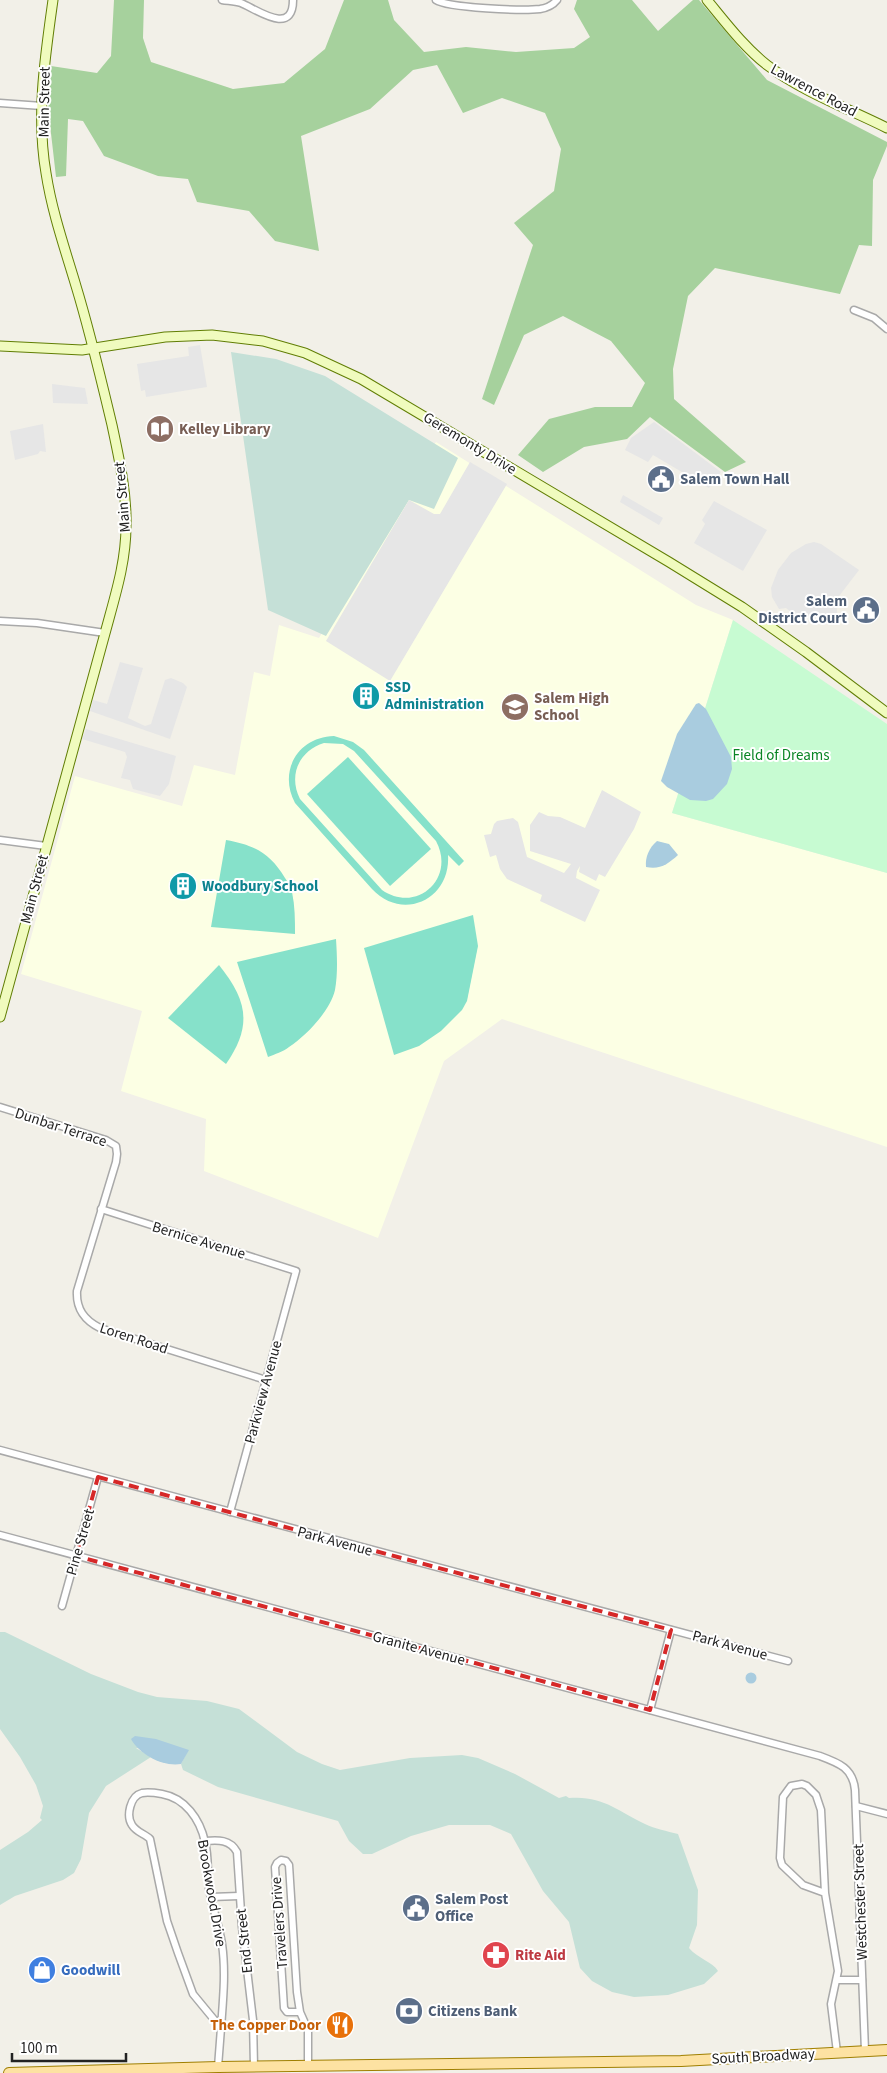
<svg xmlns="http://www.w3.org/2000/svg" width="887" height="2073" viewBox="0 0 887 2073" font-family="'Source Sans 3',sans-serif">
	<rect width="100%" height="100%" fill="#f2f0e8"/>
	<path fill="#fcffe4" d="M436,442L696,605L733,620L672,813L887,873V1147L502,1019L444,1061L378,1238L204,1171L206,1119L121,1091L142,1011L21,974L75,776L182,806L194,765L235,775L254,672L270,676L279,625L319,638Z"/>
	<path fill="#a6d19d" d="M114,0H144L143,38L151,62L233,89L284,83L325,49L344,0H388L394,20L424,52L466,47L516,52L574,48L590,37L574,9L577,0H632L658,31L693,0H699L767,80L887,142V146L873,180L872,246L859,245L840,294L715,268L688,296L673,369L674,399L746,462L725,472L650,417L627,439L584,447L543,472L518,455L549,419L595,407H632L645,383L611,341L563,316L524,335L494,405L482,399L533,245L514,223L554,191L561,149L545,113L502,98L463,113L437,65L413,70L370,109L301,136L319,251L275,241L249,211L197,202L188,179L158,176L104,156L83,121L68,119L66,176L56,177L48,107L51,66L97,73L111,56Z"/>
	<g fill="#c5e0d7">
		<path d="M231,352L276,359L325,376L458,458L434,509L409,500L326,636L268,610Z"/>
		<path d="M0,1632H5L91,1674L138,1692L157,1697L207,1701L239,1709L297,1752L322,1764L340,1770L410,1758L462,1755L478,1758L515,1774L559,1798L566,1796L569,1798C602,1795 618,1811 645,1824C655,1829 667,1831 678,1834L698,1890L697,1925L689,1948C697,1958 713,1962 718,1971L704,1984L668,1995L634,1997L612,1992L592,1981L580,1968L569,1922L543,1891L511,1834L490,1825H449L411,1836L372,1854H363L349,1841L338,1821L218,1787L183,1770L181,1764L188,1750L136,1748L151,1757L106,1786L89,1813L81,1859L74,1873L63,1880L15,1896L0,1905V1850L28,1832L42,1820L40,1818L43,1806L36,1785L20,1757L0,1729Z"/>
	</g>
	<path fill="#c7fbd2" d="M733,620L887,724V873L672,813Z"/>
	<g fill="#86e1ca" fill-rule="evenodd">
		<path d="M334,736L353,742L364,750L464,861L459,866L448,855C451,899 403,922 372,889L295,803C278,771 298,737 334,736ZM324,743L343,744L354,751L436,841C456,878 417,914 382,890L300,799C288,775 299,751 324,743Z"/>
		<path d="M348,757L431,849L390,886L307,794Z"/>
		<path d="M226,840C254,845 270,853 285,878C288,882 291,887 292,892C295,906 295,920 295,934L211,927Z"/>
		<path d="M473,915L478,946L467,1001L462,1010L441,1031L419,1046L394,1055L364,948Z"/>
		<path d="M336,939C337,955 338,973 335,990C330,1011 307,1035 289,1047C283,1052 275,1054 268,1057L237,962Z"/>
		<path d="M219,965C247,1000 253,1025 226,1064L168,1018Z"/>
	</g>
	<g fill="#e6e6e6">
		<path d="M200,345L207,387L146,397L145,390L141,391L137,364L189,356L188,347Z"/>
		<path d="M52,384L85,388L88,404L53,403Z"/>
		<path d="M654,422L721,472L709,488L653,455L648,462L625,450L631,438Z"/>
		<path d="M43,424L46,452L40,451L38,454L15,460L10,431Z"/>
		<path d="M470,462L507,484L390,681L326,641L409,500L434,514H440Z"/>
		<path d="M623,495L663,518L659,525L620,502Z"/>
		<path d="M714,501L767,530L743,571L694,543L705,524L702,520Z"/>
		<path d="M814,542L821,544L859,570L836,600L838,623L828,624L816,611L809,615L803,621L786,608L779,609L772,597L771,588L778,570L791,553L806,544Z"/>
		<path d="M120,662L143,668L128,718L145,726L151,724L165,680L171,678L183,683L187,687L170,739L90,711L93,700L107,704Z"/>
		<path d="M86,729L176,756L169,784L160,796L133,789L130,780L121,778L127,757L125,752L82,739Z"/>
		<path d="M602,790L641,812L634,829L605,877L599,874L596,881L579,872L580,866L577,871L576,878L600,890L585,922L540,901L542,895L507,879L500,869L496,855L490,857L484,835L491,834L494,824L497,821L513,818L518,822L527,857L564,873L571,864L530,851V825L539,812L548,816L560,817L585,828Z"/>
	</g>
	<g fill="#a9ccdf">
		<path d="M699,703L706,709L731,757L732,769L727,784L713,799L706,801L690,800L667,787L661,781L677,734L696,704Z"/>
		<path d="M657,841L669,844L678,855C668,864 660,870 646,867C645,857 649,848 657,841Z"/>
		<circle cx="751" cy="1678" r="5.5"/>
		<path d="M135,1736L156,1739L189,1750L181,1764C163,1767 140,1755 131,1739Z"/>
	</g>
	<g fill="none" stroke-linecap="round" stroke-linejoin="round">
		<defs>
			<g id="street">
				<path d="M222,0C228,1 235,1 241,3C256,9 293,37 293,0"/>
				<path d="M436,0C448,8 523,11 540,9C547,8 553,5 557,0"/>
				<path d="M0,103L42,106"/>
				<path d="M854,310L874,318L887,329"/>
				<path d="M0,621L37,623L105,633"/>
				<path d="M0,840L46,846"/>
				<path d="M0,1107L106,1140L116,1146L117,1154L116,1162L77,1291C76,1309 84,1320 100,1328L266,1380"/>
				<path d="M101,1209L296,1271L230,1512"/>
				<path d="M0,1450L788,1661"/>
				<path d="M0,1535L820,1756C839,1763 853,1768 855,1790L865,2051"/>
				<path d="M62,1606L98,1477"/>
				<path d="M650,1710L671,1630"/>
				<path d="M856,1806L887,1814"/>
				<path d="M205,1841C218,1840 230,1839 237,1852L242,1927L253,2020L254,2067"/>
				<path d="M825,1893L803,1885L782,1865L780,1858L783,1797L791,1786L802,1784L807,1786L816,1795L821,1810L825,1893L838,1971L831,2004L837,2052"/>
				<path d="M211,1897L239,1896"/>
				<path d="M838,1980H862"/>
				<path d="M300,2012H287L284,2008L275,1867L277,1863L281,1860L286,1861L289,1865L297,1992L300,2012L308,2030V2067"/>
				<path d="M218,2067L221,2028L193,1994L178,1953L167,1921L150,1839C145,1834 136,1832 132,1825C126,1816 130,1796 142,1793C148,1792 156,1793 162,1794C185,1798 200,1819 205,1842C209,1857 207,1873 209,1888C212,1907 219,1925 222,1944C226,1972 223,2000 221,2028"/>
			</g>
			<g id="secondary">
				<path d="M707,0C726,23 744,47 767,65C801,91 849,109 887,128"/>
				<path d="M0,346L82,350L165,337L212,335L263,341L305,353L361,379L669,562L742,607L806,652L887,713"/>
				<path d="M0,1017L110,615C118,586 126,557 126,526C127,493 119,458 112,425C101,379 90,332 76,286C65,249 52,212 46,173C36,115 45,57 53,0"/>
			</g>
			<path id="primary" d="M9,2073L218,2067L681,2061L887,2050"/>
		</defs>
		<use href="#street" stroke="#a9a9a9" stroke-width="9"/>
		<use href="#secondary" stroke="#617e04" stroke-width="11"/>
		<use href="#primary" stroke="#9f7f00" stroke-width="12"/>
		<use href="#street" stroke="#fff" stroke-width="6"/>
		<use href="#secondary" stroke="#f0fbbe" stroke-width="9"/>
		<use href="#primary" stroke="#fde2a2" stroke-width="10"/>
	</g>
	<path fill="none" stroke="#d62828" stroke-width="4" stroke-dasharray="10 6" stroke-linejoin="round" d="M98,1477L671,1630L650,1710L76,1556Z"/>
	<defs>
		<symbol id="library-disc" viewBox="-11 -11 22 22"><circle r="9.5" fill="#8d6e63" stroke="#fff"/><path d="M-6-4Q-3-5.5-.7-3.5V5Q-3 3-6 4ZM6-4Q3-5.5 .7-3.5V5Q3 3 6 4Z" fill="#fff"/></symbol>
		<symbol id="civic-disc" viewBox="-11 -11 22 22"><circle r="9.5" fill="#5c6f8a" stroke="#fff"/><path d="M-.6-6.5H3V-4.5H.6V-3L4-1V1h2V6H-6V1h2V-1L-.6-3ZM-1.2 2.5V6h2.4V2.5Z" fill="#fff"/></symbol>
		<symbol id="building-disc" viewBox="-11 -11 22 22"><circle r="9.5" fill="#0f9aa8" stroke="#fff"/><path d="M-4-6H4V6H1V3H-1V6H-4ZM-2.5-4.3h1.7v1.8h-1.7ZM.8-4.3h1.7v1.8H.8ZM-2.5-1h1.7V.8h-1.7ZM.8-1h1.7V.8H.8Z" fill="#fff"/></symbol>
		<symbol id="school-disc" viewBox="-11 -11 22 22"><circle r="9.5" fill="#8d6e63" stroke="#fff"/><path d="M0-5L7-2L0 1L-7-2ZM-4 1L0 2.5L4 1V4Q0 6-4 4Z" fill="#fff"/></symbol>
		<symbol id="pharmacy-disc" viewBox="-11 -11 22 22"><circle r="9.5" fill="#e0444e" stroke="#fff"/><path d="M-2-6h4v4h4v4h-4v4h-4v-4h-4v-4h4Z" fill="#fff"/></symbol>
		<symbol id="shop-disc" viewBox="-11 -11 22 22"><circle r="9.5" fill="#3f7fe0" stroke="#fff"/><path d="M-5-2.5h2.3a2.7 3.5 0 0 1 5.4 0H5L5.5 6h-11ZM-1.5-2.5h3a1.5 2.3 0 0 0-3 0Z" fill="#fff"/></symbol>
		<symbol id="bank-disc" viewBox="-11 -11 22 22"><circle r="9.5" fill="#5c6f8a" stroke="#fff"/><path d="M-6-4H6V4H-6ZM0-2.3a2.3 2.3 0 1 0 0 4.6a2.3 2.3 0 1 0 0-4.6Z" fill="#fff"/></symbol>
		<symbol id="restaurant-disc" viewBox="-11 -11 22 22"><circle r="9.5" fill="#e8710a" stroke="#fff"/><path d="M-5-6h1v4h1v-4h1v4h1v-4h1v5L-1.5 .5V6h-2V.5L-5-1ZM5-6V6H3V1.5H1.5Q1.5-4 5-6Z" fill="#fff"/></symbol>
	</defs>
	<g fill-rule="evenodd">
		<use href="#library-disc" x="144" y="413" width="32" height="32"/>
		<use href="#civic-disc" x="645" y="463" width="32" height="32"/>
		<use href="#civic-disc" x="850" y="594" width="32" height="32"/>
		<use href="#building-disc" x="350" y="680" width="32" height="32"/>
		<use href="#school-disc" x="499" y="691" width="32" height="32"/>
		<use href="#building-disc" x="167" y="870" width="32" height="32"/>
		<use href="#civic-disc" x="400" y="1892" width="32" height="32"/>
		<use href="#pharmacy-disc" x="480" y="1939" width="32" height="32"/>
		<use href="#shop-disc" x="26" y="1954" width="32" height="32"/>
		<use href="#bank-disc" x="393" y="1995" width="32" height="32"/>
		<use href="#restaurant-disc" x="324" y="2009" width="32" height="32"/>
	</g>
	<g text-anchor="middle" stroke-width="4" stroke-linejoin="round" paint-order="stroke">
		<g font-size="15" fill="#222" stroke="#fff">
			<text transform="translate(814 90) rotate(28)" y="5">Lawrence Road</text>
			<text transform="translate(44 102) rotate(-89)" y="5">Main Street</text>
			<text transform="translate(470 443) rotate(31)" y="5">Geremonty Drive</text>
			<text transform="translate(122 497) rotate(-95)" y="5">Main Street</text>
			<text transform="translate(34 889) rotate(-75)" y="5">Main Street</text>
			<text transform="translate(61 1127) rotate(18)" y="5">Dunbar Terrace</text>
			<text transform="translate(199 1240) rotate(17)" y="5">Bernice Avenue</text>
			<text transform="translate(134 1338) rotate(18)" y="5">Loren Road</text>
			<text transform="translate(263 1392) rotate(-75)" y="5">Parkview Avenue</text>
			<text transform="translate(335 1541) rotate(15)" y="5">Park Avenue</text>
			<text transform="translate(80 1542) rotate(-74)" y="5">Pine Street</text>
			<text transform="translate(730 1645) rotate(15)" y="5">Park Avenue</text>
			<text transform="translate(419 1648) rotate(15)" y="5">Granite Avenue</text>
			<text transform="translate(212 1893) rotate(80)" y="5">Brookwood Drive</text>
			<text transform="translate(860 1902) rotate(-92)" y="5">Westchester Street</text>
			<text transform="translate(279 1923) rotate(-94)" y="5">Travelers Drive</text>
			<text transform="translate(244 1941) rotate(-96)" y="5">End Street</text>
			<text transform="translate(763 2056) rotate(-3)" y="5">South Broadway</text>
		</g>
		<g font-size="15" font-weight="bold" fill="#785e54" stroke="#fff" text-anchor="start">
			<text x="179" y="434">Kelley Library</text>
			<text x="534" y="703">Salem High<tspan x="534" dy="17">School</tspan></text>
		</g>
		<g font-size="15" font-weight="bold" fill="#4e5e75" stroke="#fff" text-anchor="start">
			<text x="680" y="484">Salem Town Hall</text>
			<text x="847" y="606" text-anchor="end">Salem<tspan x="847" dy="17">District Court</tspan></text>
			<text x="435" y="1904">Salem Post<tspan x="435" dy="17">Office</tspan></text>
			<text x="428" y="2016">Citizens Bank</text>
		</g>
		<g font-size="15" font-weight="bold" fill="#0d838f" stroke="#fff" text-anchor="start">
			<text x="385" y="692">SSD<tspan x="385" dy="17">Administration</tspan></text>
			<text x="202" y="891">Woodbury School</text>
		</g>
		<g font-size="15" fill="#0a8524" stroke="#fff">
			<text x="781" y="760">Field of Dreams</text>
		</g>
		<g font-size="15" font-weight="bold" fill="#be3a42" stroke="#fff" text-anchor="start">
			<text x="515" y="1960">Rite Aid</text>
		</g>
		<g font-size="15" font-weight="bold" fill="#366cbe" stroke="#fff" text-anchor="start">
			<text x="61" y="1975">Goodwill</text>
		</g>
		<g font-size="15" font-weight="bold" fill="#c56008" stroke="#fff" text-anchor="end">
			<text x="321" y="2030">The Copper Door</text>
		</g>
	</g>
	<path d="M12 2053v8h114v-8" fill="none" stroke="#222222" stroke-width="2.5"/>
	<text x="20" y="2053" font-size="15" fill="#222222" stroke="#ffffff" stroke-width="4" paint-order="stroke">100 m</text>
</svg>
